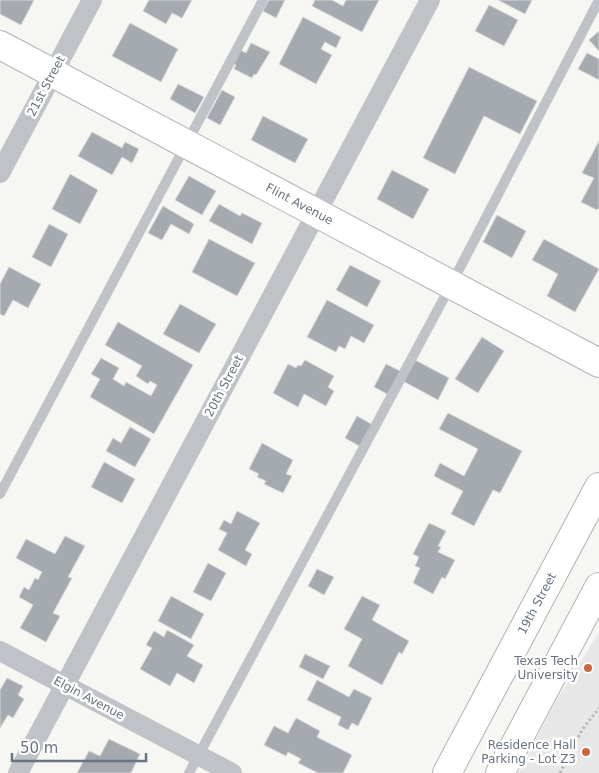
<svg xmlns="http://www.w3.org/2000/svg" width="599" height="773" viewBox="0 0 599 773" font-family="'DejaVu Sans',sans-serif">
	<rect width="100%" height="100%" fill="#f6f6f3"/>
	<path fill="#e6e7e6" d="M599,632V773H518L555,703Z"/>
	<g fill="#a4aab0" stroke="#d7d7d5">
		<path d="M0,0H34L21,25L0,14Z"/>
		<path d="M149,0H192L182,18L172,13L166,24L143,11Z"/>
		<path d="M269,0H285L276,18L263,11Z"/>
		<path d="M315,0H332L343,6L346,0H379L362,32L312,6Z"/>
		<path d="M498,0H532L525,14Z"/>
		<path d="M489,5L518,20L504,46L475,31Z"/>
		<path d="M303,17L341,37L336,48L325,42L321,49L332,55L316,84L279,64Z"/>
		<path d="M130,23L178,49L161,82L112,56Z"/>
		<path d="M599,31V51L589,40Z"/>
		<path d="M251,43L270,52L256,75L254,74L252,78L234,69L236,65L234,64L240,50L246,53Z"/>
		<path d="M587,53L599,59V80L578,69Z"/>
		<path d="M469,67L537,101L520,134L484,116L455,174L423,158Z"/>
		<path d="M178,84L204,97L195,113L170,99Z"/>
		<path d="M222,90L235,97L220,125L207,118Z"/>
		<path d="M263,116L308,139L295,163L251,140Z"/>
		<path d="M92,132L122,148L125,142L139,149L132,163L122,157L112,175L78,156Z"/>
		<path d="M599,141V208L597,210L581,202L594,178L582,173Z"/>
		<path d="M392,170L429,189L413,219L377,199Z"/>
		<path d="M70,174L98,190L80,224L52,209Z"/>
		<path d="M189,176L216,191L202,215L175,200Z"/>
		<path d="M219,204L240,216L242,213L262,223L252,244L209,221Z"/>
		<path d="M163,206L194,224L189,234L171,224L162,240L148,233Z"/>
		<path d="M497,215L526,231L512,258L483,242Z"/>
		<path d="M49,224L68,234L51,267L32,257Z"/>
		<path d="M209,239L255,263L237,296L192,272Z"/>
		<path d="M544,239L599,269L575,312L547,296L558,274L532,260Z"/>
		<path d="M350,265L381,281L367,307L336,290Z"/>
		<path d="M9,267L41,284L28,308L13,300L4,316L0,314V284Z"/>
		<path d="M327,300L374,325L364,343L351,336L345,349L339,346L336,352L307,337Z"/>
		<path d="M180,304L216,324L199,353L163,334Z"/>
		<path d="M118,322L193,365L154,434L90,397L100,379L91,374L101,358L119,368L113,379L124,386L126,382L151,396L157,385L150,381L148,384L136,376L142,366L105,345Z"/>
		<path d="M482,337L504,351L478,393L455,379Z"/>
		<path d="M305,360L334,376L328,387L334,391L326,406L304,394L298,407L273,393L288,364L296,368L298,365L301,366Z"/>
		<path d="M415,360L449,378L438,400L403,381Z"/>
		<path d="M386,364L402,372L389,395L374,387Z"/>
		<path d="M448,413L522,451L500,493L493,490L474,526L451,514L463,491L434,476L440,463L464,476L478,449L439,429Z"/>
		<path d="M357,416L373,425L361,447L345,438Z"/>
		<path d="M130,427L151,439L135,467L106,451L113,438L121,443Z"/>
		<path d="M262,443L293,460L286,474L292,476L283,493L264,484L266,481L257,477L259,474L249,469Z"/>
		<path d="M104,462L135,479L122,503L91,487Z"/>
		<path d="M237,511L260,523L245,550L252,554L246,566L218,550L227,533L219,529L224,520L231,524Z"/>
		<path d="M429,523L446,531L438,546L441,547L438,552L455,560L445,579L442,577L433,594L413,583L420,568L415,566L419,557L413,554Z"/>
		<path d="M65,536L85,546L68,577L72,578L53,613L60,616L46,642L20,628L33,605L19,597L24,587L29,590L35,578L38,580L42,572L16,558L26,539L55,554Z"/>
		<path d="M208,563L226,573L211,601L193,592Z"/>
		<path d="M317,569L334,577L324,595L308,586Z"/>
		<path d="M171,596L204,614L191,639L158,621Z"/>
		<path d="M362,596L380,605L372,620L409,641L402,654L399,652L382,685L348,666L362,639L344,629Z"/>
		<path d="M167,630L194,645L187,656L203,665L194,683L177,673L170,686L140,669L152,648L146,645L154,631L164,637Z"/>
		<path d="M305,654L330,666L323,679L299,667Z"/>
		<path d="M7,678L23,686L18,695L24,699L13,718L8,715L0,728V690Z"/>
		<path d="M317,680L349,697L354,689L372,698L358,726L352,723L348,730L338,725L341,717L307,700Z"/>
		<path d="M296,718L320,731L317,737L352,755L343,773H318L298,763L301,759L288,752L286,756L264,745L274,726L288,733Z"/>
		<path d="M109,739L140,754L131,773H77L89,751L100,756Z"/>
	</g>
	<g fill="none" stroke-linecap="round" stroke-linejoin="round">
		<defs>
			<g id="secondary">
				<path id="s1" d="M0,45L599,363"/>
			</g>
			<g id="primary">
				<path id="s2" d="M447,773L599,487"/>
				<path d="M500,773L599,587"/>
			</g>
		</defs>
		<use href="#secondary" stroke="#b0b4b9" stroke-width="30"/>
		<use href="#primary" stroke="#b1b4b8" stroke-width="30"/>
		<path stroke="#b7babc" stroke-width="3" stroke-dasharray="2.5 2.5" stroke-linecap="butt" d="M560,773L582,730L599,708"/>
		<g stroke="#bfc2c6" stroke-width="10">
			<path d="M0,494L263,0"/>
			<path d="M189,773L451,285L599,0"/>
		</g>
		<g stroke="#bfc2c6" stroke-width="20">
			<path d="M0,173L92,0"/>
			<path d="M0,651L232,773"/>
			<path d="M18,773L430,0"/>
		</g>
		<use href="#secondary" stroke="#fff" stroke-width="28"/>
		<use href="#primary" stroke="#fff" stroke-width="28"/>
	</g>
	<g fill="#d06539" stroke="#fff" stroke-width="2">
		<circle cx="588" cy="668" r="5"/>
		<circle cx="586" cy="752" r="5"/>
	</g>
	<g text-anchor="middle" stroke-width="5" stroke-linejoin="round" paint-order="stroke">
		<g font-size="12" fill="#687481" stroke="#fff">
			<text transform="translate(46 86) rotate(-62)" y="4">21st Street</text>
			<text dy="4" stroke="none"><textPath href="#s1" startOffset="339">Flint Avenue</textPath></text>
			<text transform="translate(224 386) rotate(-62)" y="4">20th Street</text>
			<text dy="4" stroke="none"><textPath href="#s2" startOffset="192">19th Street</textPath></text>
			<text transform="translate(89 698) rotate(28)" y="4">Elgin Avenue</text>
		</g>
		<g font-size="12" fill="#687481" stroke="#fff" text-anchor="end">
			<text x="578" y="665">Texas Tech<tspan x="578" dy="14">University</tspan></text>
			<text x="576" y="749">Residence Hall<tspan x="576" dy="14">Parking - Lot Z3</tspan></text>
		</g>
	</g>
	<path d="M12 753v8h134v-8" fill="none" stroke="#687481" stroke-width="2.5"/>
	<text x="20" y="753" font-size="15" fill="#687481" stroke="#ffffff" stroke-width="4" paint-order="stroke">50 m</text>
</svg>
